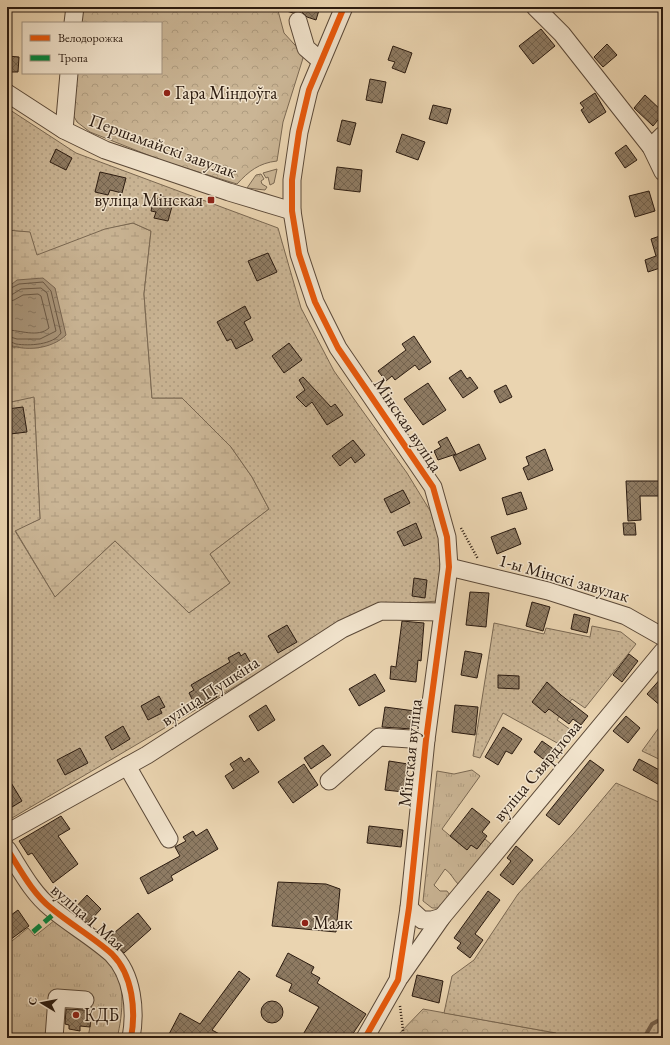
<svg xmlns="http://www.w3.org/2000/svg" width="670" height="1045" viewBox="0 0 670 1045" font-family="'EB Garamond',serif">
	<defs>
		<pattern id="grass-tufts" width="24" height="20" patternUnits="userSpaceOnUse"><rect width="24" height="20" fill="#cab595"/><path d="M3 7l-1-3M5 7V3M7 7l1-3M15 17l-1-3M17 17v-4M19 17l1-3" fill="none" stroke="#ae9b7f"/></pattern>
		<pattern id="forest-crowns" width="20" height="18" patternUnits="userSpaceOnUse"><rect width="20" height="18" fill="#cab595"/><path d="M2 6a3 3 0 1 1 6 0M12 15a3 3 0 1 1 6 0" fill="none" stroke="#ae9b7f"/></pattern>
		<pattern id="wetland-marsh" width="20" height="14" patternUnits="userSpaceOnUse"><rect width="20" height="14" fill="#cab595"/><path d="M1 5h8M5 5V1M11 12h8M15 12V8" fill="none" stroke="#ae9b7f"/></pattern>
		<pattern id="garden-dots" width="8" height="8" patternUnits="userSpaceOnUse"><rect width="8" height="8" fill="#cab595"/><path d="M2 2h.1M6 6h.1" fill="none" stroke="#ae9b7f" stroke-width="1.8" stroke-linecap="round"/></pattern>
		<pattern id="water-ripples" width="26" height="14" patternUnits="userSpaceOnUse"><rect width="26" height="14" fill="#a9957a"/><path d="M2 4q2-2 4 0t4 0M15 11q2-2 4 0t4 0" fill="none" stroke="#8a7963"/></pattern>
		<pattern id="building-cross-hatch" width="8" height="8" patternUnits="userSpaceOnUse"><rect width="8" height="8" fill="#8e7b63"/><path d="M0 0l8 8M0 8l8-8" fill="none" stroke="#746450"/></pattern>
	</defs>
	<rect width="100%" height="100%" fill="#ead4b0"/>
	<filter id="stains"><feTurbulence type="fractalNoise" baseFrequency=".005" numOctaves="4"/><feColorMatrix values="0 0 0 0 .2 0 0 0 0 .09 0 0 0 0 .02 0 0 0 .5 -.17"/></filter>
	<radialGradient id="worn" r=".72"><stop offset=".6" stop-color="#630" stop-opacity="0"/><stop offset="1" stop-color="#630" stop-opacity=".3"/></radialGradient>
	<g fill="url(#grass-tufts)" stroke="#7a6852">
		<path d="M277,169L274,183L270,185L268,177L266,178L263,173Z"/>
		<path d="M261,174L264,179L261,181L262,184L267,187L265,190L247,188L256,175Z"/>
		<path d="M472,770L480,776L442,829L467,850L471,845L477,849L485,839L492,845L458,884C453,879 451,873 445,869L434,885L440,891H447L450,895L438,908H432L423,901L437,771L454,774Z"/>
		<path d="M55,920C72,932 93,944 108,958C127,976 123,1015 117,1038H59V1033L88,1037L90,1027L89,1006L54,993L49,1038H7V945L28,928L35,936Z"/>
	</g>
	<g fill="url(#forest-crowns)" stroke="#7a6852">
		<path d="M83,7H277L284,33L304,55L283,122L277,161C259,163 249,171 237,184L163,161L90,132L77,122L72,113L75,73H161V23H81Z"/>
		<path d="M423,1009L556,1033L560,1038H395Z"/>
	</g>
	<path fill="url(#wetland-marsh)" stroke="#7a6852" d="M133,223L151,231L144,294L152,398H182L231,447L252,477L269,509L210,554L230,583L189,613L115,541L55,597L15,530L40,519L34,398L7,403V344L15,348L7,288V230C49,234 92,232 133,223Z"/>
	<g fill="url(#garden-dots)" stroke="#7a6852">
		<path d="M7,108L76,153L278,228L301,308L334,371L407,473L434,517L441,548L438,601L382,605L341,624L7,821V403L34,397L40,519L15,531L55,597L115,541L189,613L230,583L210,554L269,509L252,477L231,447L182,398H152L144,294L151,231L133,223L105,229L37,255L30,232L7,230Z"/>
		<path d="M494,623L544,634L546,628L590,637L592,626L621,632L636,644L585,708L572,699L557,720L571,730L559,744L503,713L480,758L473,756Z"/>
		<path d="M663,722V761L642,751Z"/>
		<path d="M616,783L663,804V1038H560L556,1033L444,1013L452,976L474,960L518,894L574,833Z"/>
	</g>
	<path fill="url(#water-ripples)" stroke="#776450" d="M43,278L55,288L66,335C52,349 25,352 7,344V288L17,280Z"/>
	<g fill="none" stroke-linecap="round" stroke-linejoin="round">
		<g stroke="#6a5845" stroke-width="1">
			<path d="M7,290L19,284L43,282L51,291L61,333C53,345 29,346 16,344C13,343 10,341 7,341"/>
			<path d="M7,296L13,294L21,289L41,288L47,293L56,331L40,339H17L7,336"/>
			<path d="M7,302L14,300L23,295L38,294L41,296L49,328C38,338 20,330 7,330"/>
		</g>
		<path stroke="#776450" stroke-width="4" d="M644,1038L652,1024L663,1018"/>
	</g>
	<g fill="url(#building-cross-hatch)" stroke="#2b1b10">
		<path d="M283,7H320L316,20L307,17L301,11L293,13L283,10Z"/>
		<path d="M541,29L555,46L533,64L519,46Z"/>
		<path d="M607,44L617,55L603,67L594,57Z"/>
		<path d="M393,46L412,53L405,73L392,68L395,62L388,60Z"/>
		<path d="M7,56L19,57L18,72H7Z"/>
		<path d="M370,79L386,82L382,103L366,100Z"/>
		<path d="M595,93L606,112L589,123L581,110L584,108L580,103Z"/>
		<path d="M645,95L663,112V114L653,126L634,108Z"/>
		<path d="M433,105L451,109L447,124L429,119Z"/>
		<path d="M342,120L356,123L350,145L337,141Z"/>
		<path d="M402,134L425,142L418,160L396,152Z"/>
		<path d="M626,145L637,160L625,168L615,153Z"/>
		<path d="M56,149L72,158L66,170L50,162Z"/>
		<path d="M337,167L362,170L360,192L334,189Z"/>
		<path d="M100,172L126,178L122,193L110,190L108,195L95,192Z"/>
		<path d="M649,191L655,211L635,217L629,196Z"/>
		<path d="M160,196L174,199L168,221L154,218L156,212L151,211L154,198L160,199Z"/>
		<path d="M663,235V269L660,268L648,272L645,260L656,256L651,239Z"/>
		<path d="M268,253L277,272L257,281L248,261Z"/>
		<path d="M245,306L251,318L244,322L253,340L236,349L231,339L227,341L217,322Z"/>
		<path d="M414,336L431,362L419,370L415,365L395,380L392,376L386,381L378,371L406,350L402,344Z"/>
		<path d="M289,343L302,360L284,373L272,356Z"/>
		<path d="M461,370L467,379L470,377L478,388L463,398L449,378Z"/>
		<path d="M303,377L331,407L335,404L343,415L327,425L312,402L306,407L296,397L305,390L299,380Z"/>
		<path d="M428,383L446,410L423,425L404,399Z"/>
		<path d="M506,385L512,397L500,403L494,391Z"/>
		<path d="M23,407L27,432L10,434L7,409Z"/>
		<path d="M447,437L456,454L438,460L434,451L441,447L438,442Z"/>
		<path d="M353,440L365,455L355,463L351,457L340,466L332,456Z"/>
		<path d="M479,444L486,459L460,471L453,456Z"/>
		<path d="M545,449L553,470L528,480L523,468L529,465L526,457Z"/>
		<path d="M626,481H663V496H640L641,520L628,521Z"/>
		<path d="M403,490L410,503L391,513L384,499Z"/>
		<path d="M521,492L527,509L507,515L502,498Z"/>
		<path d="M416,523L422,538L404,546L397,532Z"/>
		<path d="M623,523H635L636,535H624Z"/>
		<path d="M515,528L521,544L497,554L491,537Z"/>
		<path d="M414,578L427,580L425,598L412,596Z"/>
		<path d="M470,592L489,593L486,627L466,625Z"/>
		<path d="M532,602L550,607L543,631L526,626Z"/>
		<path d="M574,614L590,618L587,633L571,629Z"/>
		<path d="M402,621L424,623L421,661L418,660L416,682L390,679L391,666L396,667Z"/>
		<path d="M287,625L297,642L278,653L268,636Z"/>
		<path d="M465,651L482,654L477,678L461,675Z"/>
		<path d="M239,652L241,656L245,653L253,667L213,690L217,697L197,709L189,693L194,690L191,685L230,662L228,658Z"/>
		<path d="M629,654L638,661L622,682L613,675Z"/>
		<path d="M375,674L385,691L359,706L349,689Z"/>
		<path d="M498,675L519,676V689L498,688Z"/>
		<path d="M663,676V708L647,694Z"/>
		<path d="M547,682L561,695L588,716L581,725L573,719L569,724L549,709L545,713L532,702Z"/>
		<path d="M159,696L165,707L160,709L162,713L148,720L141,706Z"/>
		<path d="M266,705L275,720L258,731L249,716Z"/>
		<path d="M455,705L478,707L475,735L452,732Z"/>
		<path d="M385,707L415,711L412,729L382,727Z"/>
		<path d="M626,716L640,728L628,743L613,731Z"/>
		<path d="M123,726L130,739L112,750L105,737Z"/>
		<path d="M503,727L522,739L512,754L506,751L498,765L485,757Z"/>
		<path d="M542,741L559,753L551,765L534,752Z"/>
		<path d="M323,745L331,755L311,769L304,758Z"/>
		<path d="M80,748L88,763L65,775L57,760Z"/>
		<path d="M241,757L244,762L249,758L259,772L233,789L225,776L234,770L230,764Z"/>
		<path d="M639,759L663,772V787L633,770Z"/>
		<path d="M590,760L604,770L559,825L546,815Z"/>
		<path d="M389,761L408,764L404,792L385,790Z"/>
		<path d="M304,764L318,785L293,803L278,782Z"/>
		<path d="M7,776L22,801L7,810Z"/>
		<path d="M472,808L490,822L482,832L487,836L477,849L471,845L467,850L450,836Z"/>
		<path d="M61,816L70,829L58,836L78,864L53,883L32,853L28,855L19,841Z"/>
		<path d="M369,826L403,830L401,847L367,843Z"/>
		<path d="M207,829L218,849L171,876L173,880L148,894L140,878L180,856L175,847L186,841L183,837L193,831L196,836Z"/>
		<path d="M516,846L533,860L513,885L500,875L511,861L507,858Z"/>
		<path d="M278,882L326,884L340,889L336,932L272,926Z"/>
		<path d="M488,891L500,900L475,934L483,940L470,958L457,948L461,943L454,938Z"/>
		<path d="M87,895L101,909L88,923L72,911Z"/>
		<path d="M18,910L29,926L7,942V918Z"/>
		<path d="M138,913L151,929L124,953L109,937Z"/>
		<path d="M288,953L314,967L311,973L320,978L317,983L366,1014L350,1038H301L319,1007L289,991L292,984L276,976Z"/>
		<path d="M239,971L250,979L212,1030L227,1038H167L180,1013L200,1024Z"/>
		<path d="M417,975L443,981L439,1003L412,996Z"/>
		<circle cx="272" cy="1012" r="11"/>
		<path d="M92,1007L90,1027L80,1026V1031L69,1029V1025L65,1024L66,1009L85,1010Z"/>
	</g>
	<g fill="none" stroke-linecap="round" stroke-linejoin="round">
		<defs>
			<g id="minor">
				<path d="M344,7L309,90L299,132L292,180V211L299,254L315,302L338,348L433,487L447,537L449,567L426,740L409,908L398,980L365,1038"/>
				<path d="M535,7L562,34L651,147L663,172"/>
				<path d="M298,21L306,48L321,61"/>
				<path d="M73,23L75,7"/>
				<path d="M7,93L64,130L105,150L229,192L292,211"/>
				<path d="M64,130L69,73"/>
				<path d="M651,147L663,135"/>
				<path d="M449,567L548,591L626,616L663,637"/>
				<path d="M127,766L169,839"/>
				<path d="M329,781L379,737L426,740"/>
				<path d="M7,833L147,755L342,629L381,611L442,612"/>
				<path d="M7,849C20,869 32,893 51,908C70,924 93,937 112,954C133,975 136,1011 131,1038"/>
				<path d="M409,908L422,920H432L442,917"/>
				<path d="M400,977L442,917L663,651"/>
				<path d="M54,1038L57,998L85,1000"/>
			</g>
		</defs>
		<use href="#minor" stroke="#5b4938" stroke-width="19"/>
		<g stroke="#2b1b10" stroke-width="2.5" stroke-dasharray="1 2" stroke-linecap="butt">
			<path d="M461,528L478,559"/>
			<path d="M400,1006L404,1038"/>
		</g>
		<use href="#minor" stroke="#f1e3cc" stroke-width="17"/>
		<path stroke="#00873e" stroke-width="5" stroke-dasharray="10 5" stroke-linecap="butt" d="M33,932L56,912"/>
		<defs>
			<g id="cycleway">
				<path d="M344,7L309,90L299,132L292,180V211L299,254L315,302L338,348L433,487L447,537L449,567L426,740L409,908L398,980L365,1038"/>
				<path d="M7,849C20,869 32,893 51,908C70,924 93,937 112,954C133,975 136,1011 131,1038"/>
			</g>
		</defs>
		<use href="#cycleway" stroke="#f1e3cc" stroke-width="8"/>
		<use href="#cycleway" stroke="#e8590c" stroke-width="6"/>
	</g>
	<g fill="#8f2418" stroke="#f1e3cc" stroke-width="1.5">
		<circle cx="167" cy="93" r="4"/>
		<rect x="207" y="196" width="8" height="8" rx="2"/>
		<circle cx="305" cy="923" r="4"/>
		<circle cx="76" cy="1015" r="4"/>
	</g>
	<g text-anchor="middle" stroke-width="3" stroke-linejoin="round" paint-order="stroke">
		<g font-size="18" fill="#2b1b10" stroke="#f1e3cc" text-anchor="start">
			<text x="175" y="99">Гара Міндоўга</text>
			<text x="203" y="206" text-anchor="end">вуліца Мінская</text>
			<text x="313" y="929">Маяк</text>
			<text x="84" y="1021">КДБ</text>
		</g>
		<g font-size="18" fill="#2b1b10" stroke="#f1e3cc">
			<text transform="translate(163 146) rotate(20)" y="6">Першамайскі завулак</text>
			<text transform="translate(408 425) rotate(56)" y="6">Мінская вуліца</text>
			<text transform="translate(564 578) rotate(16)" y="6">1-ы Мінскі завулак</text>
			<text transform="translate(210 691) rotate(-33)" y="6">вуліца Пушкіна</text>
			<text transform="translate(410 753) rotate(-84)" y="6">Мінская вуліца</text>
			<text transform="translate(537 771) rotate(-50)" y="6">вуліца Свярдлова</text>
			<text transform="translate(88 917) rotate(41)" y="6">вуліца 1 Мая</text>
		</g>
	</g>
	<rect width="670" height="1045" fill="none" stroke="#ead4b0" stroke-width="24"/>
	<rect x="8" y="8" width="654" height="1029" fill="none" stroke="#2b1b10" stroke-width="2"/>
	<rect x="12" y="12" width="646" height="1021" fill="none" stroke="#2b1b10"/>
	<rect x="22" y="22" width="140" height="52" fill="#f1e3cc" stroke="#a29381"/>
	<rect x="30" y="35" width="20" height="6" fill="#e8590c" stroke="#a29381"/>
	<text x="58" y="42" font-size="12" fill="#2b1b10">Велодорожка</text>
	<rect x="30" y="55" width="20" height="6" fill="#00873e" stroke="#a29381"/>
	<text x="58" y="62" font-size="12" fill="#2b1b10">Тропа</text>
	<g transform="translate(42 1003) rotate(280)" stroke="#f1e3cc" stroke-width="3" paint-order="stroke">
	<path d="M0-3L7 15L0 10L-7 15Z" fill="#2b1b10"/>
	<text y="-6" font-size="11" font-weight="bold" text-anchor="middle" fill="#2b1b10">С</text>
	</g>
	<rect width="100%" height="100%" filter="url(#stains)"/>
	<rect width="100%" height="100%" fill="url(#worn)"/>
</svg>
